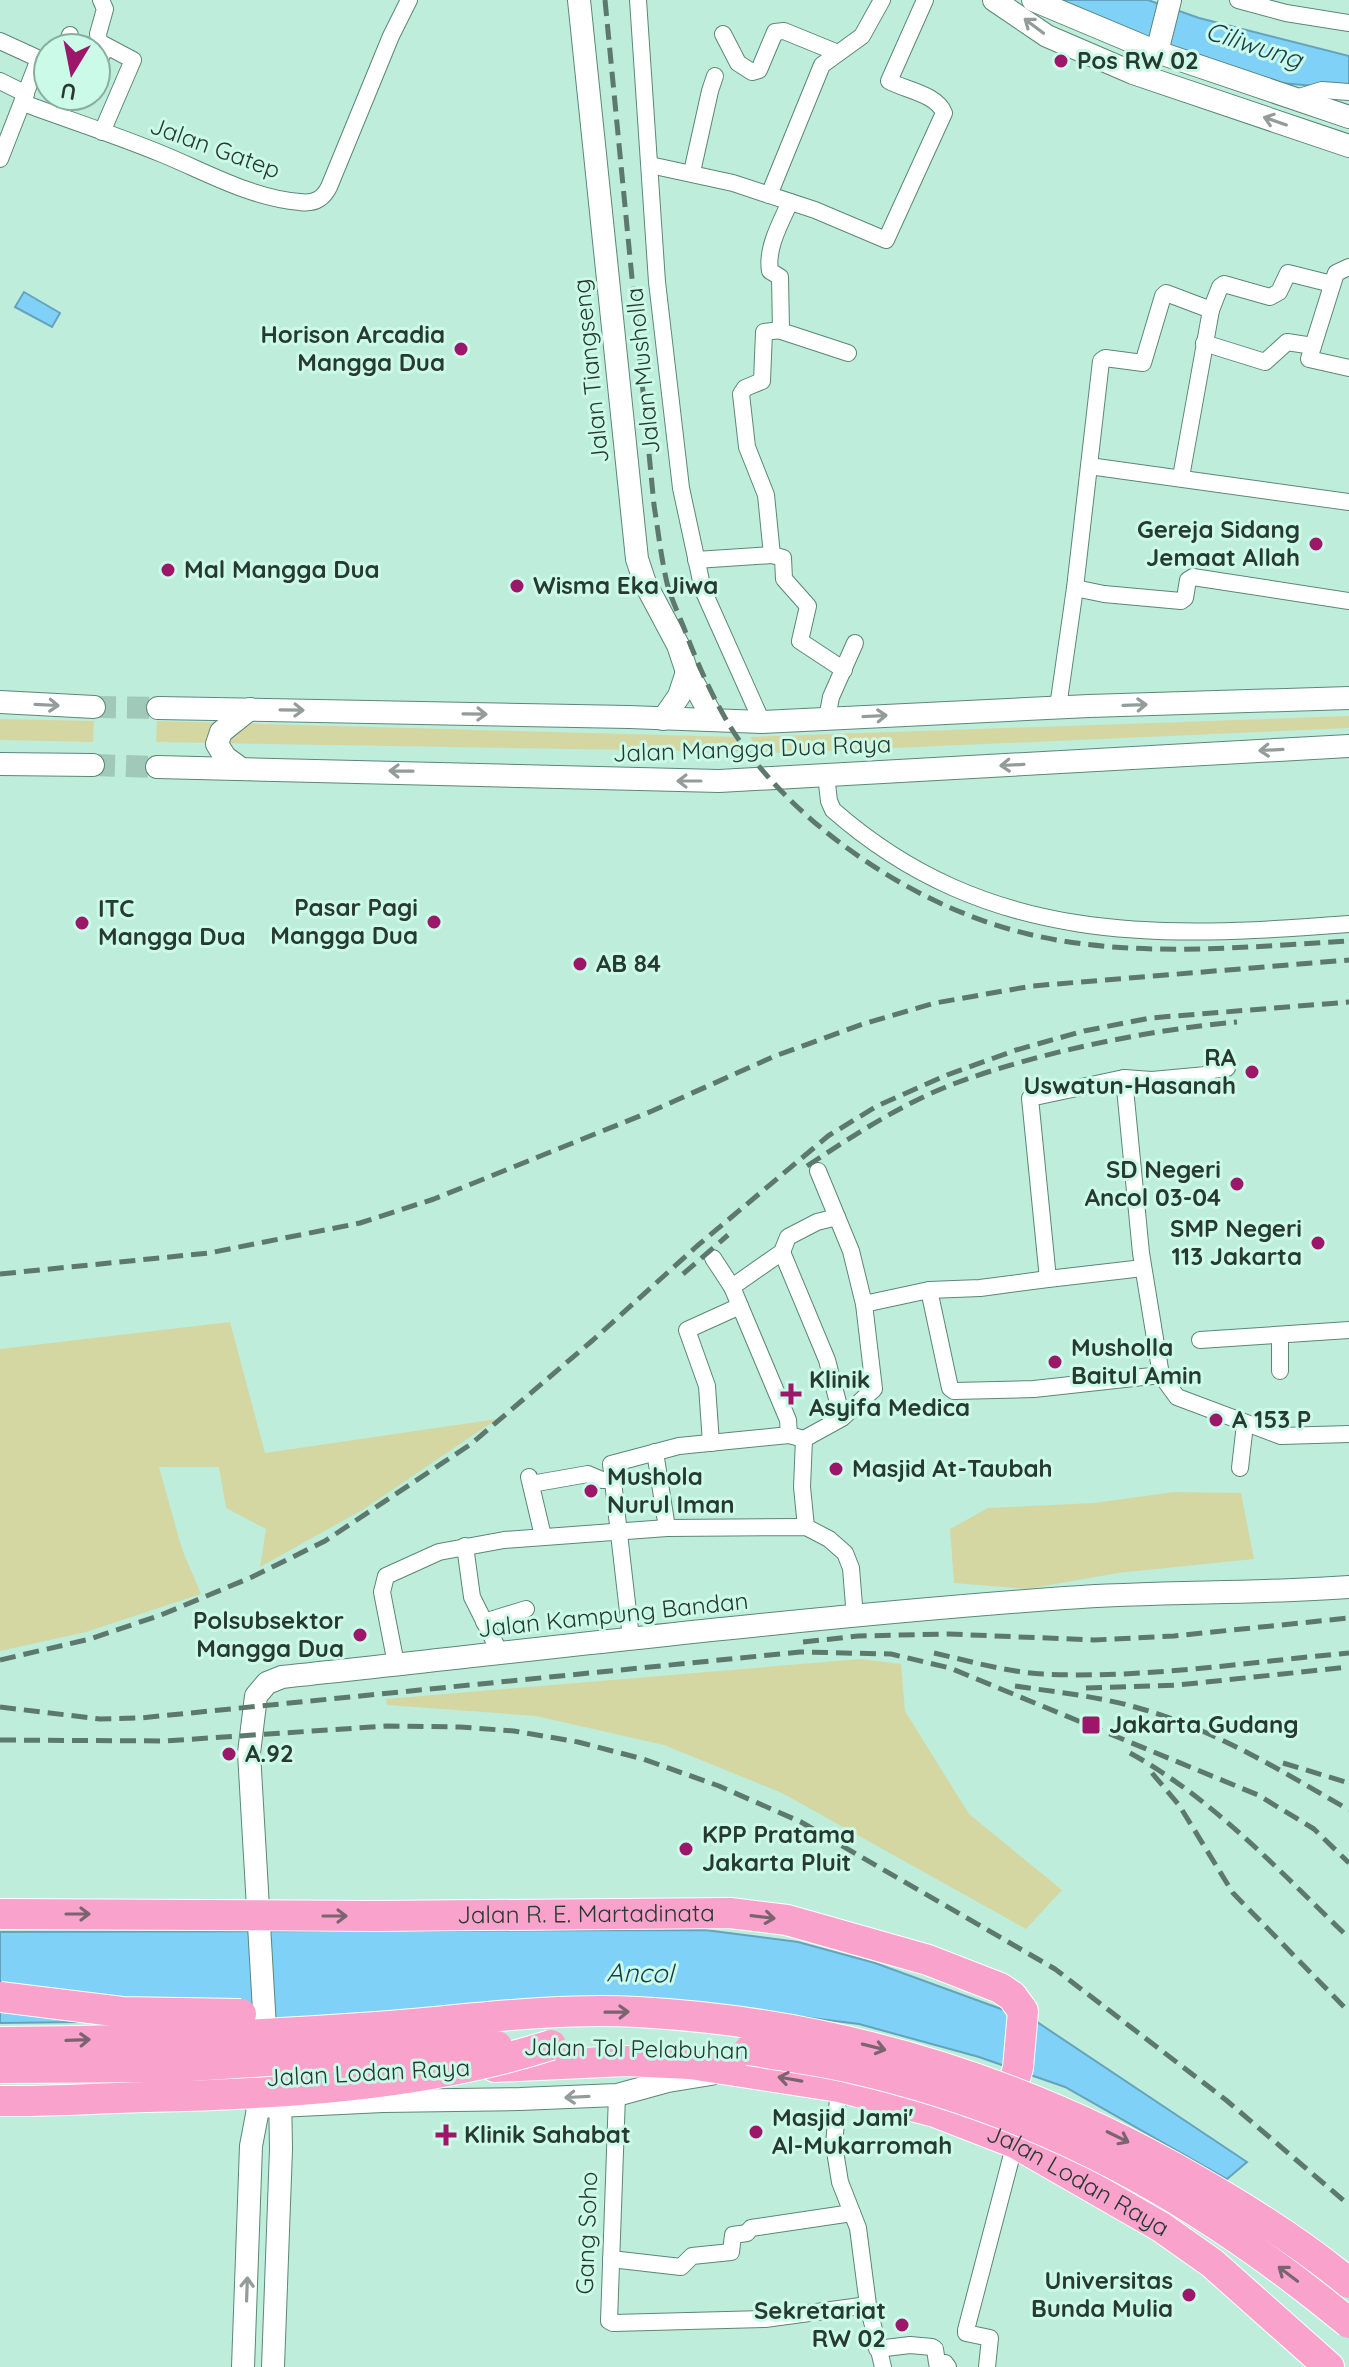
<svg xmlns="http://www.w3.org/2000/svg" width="1349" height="2367" viewBox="0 0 1349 2367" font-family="Quicksand,sans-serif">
	<rect width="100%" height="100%" fill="#beeddb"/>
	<g fill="#d5d7a2">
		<path d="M1349,716V728L783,753L761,752L750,737Z"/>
		<path d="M0,719L94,721L93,742L0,740Z"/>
		<path d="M157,721L737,737L748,752L156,742Z"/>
		<path d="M230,1322L265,1453L497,1419L364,1509L260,1567L266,1529L226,1508L219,1467H159L182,1549L201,1594L86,1632L0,1651V1349Z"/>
		<path d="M1174,1492L1241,1493L1254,1559L1118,1573L1027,1589L954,1583L950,1529L988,1508L1094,1503Z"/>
		<path d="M861,1659L901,1664L905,1711L969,1814L1062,1890L1026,1929L782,1793L664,1745L536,1716L387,1705L386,1699Z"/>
	</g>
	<g fill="#7fd1f8" stroke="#65a3bd" stroke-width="2">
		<path d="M1039,0H1148L1199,18L1349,56V89L1281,83Z"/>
		<path d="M24,292L60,313L52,327L15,307Z"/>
		<path d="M705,1930L798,1942L875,1963L1037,2022L1247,2162L1227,2179L1065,2087L979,2057L859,2024L676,2001L251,2020L0,2023V1932Z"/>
	</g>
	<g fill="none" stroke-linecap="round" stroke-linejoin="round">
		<g stroke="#a0c9b9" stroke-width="22" stroke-dasharray="22 11" stroke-linecap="butt">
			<path d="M94,707L158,708"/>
			<path d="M93,765L157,767"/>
		</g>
		<defs>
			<g id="street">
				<path d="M101,0L105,9L98,34L99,42L133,60L102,132"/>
				<path d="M638,0L657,282L681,488L703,590L762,722"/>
				<path d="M1238,0L1286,13L1349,23"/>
				<path d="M723,34L738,63L752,72L759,70L775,32L784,31L838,53"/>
				<path d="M0,41L48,63"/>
				<path d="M65,48L70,35"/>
				<path d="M96,70L105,47"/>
				<path d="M0,81L26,94"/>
				<path d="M1296,98L1322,90L1349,92"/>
				<path d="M23,103C69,120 116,135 162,154C206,172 251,198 300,202C314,204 323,199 329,187L391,36L409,0"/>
				<path d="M0,159L39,59"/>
				<path d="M650,165L733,183L815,210L886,240L944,113C937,94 905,90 889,81L925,0"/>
				<path d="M692,172L710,91L715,76"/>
				<path d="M769,195L822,65L862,36L882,0"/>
				<path d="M790,202C781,222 766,248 770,271L780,277L781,331L848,353"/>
				<path d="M1349,267L1336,273L1309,359L1349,368"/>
				<path d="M781,330L764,332L762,381L745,388L741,394L747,447L766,495L772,555L783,558L784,579L808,606L800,641L844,670"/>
				<path d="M1204,343L1265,362L1287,342L1313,346"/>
				<path d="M1089,466L1349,502"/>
				<path d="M1181,477L1211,310"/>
				<path d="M696,560L772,555"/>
				<path d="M1075,588L1104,594L1181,601L1185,598L1188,580L1193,577L1349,601"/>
				<path d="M1058,707L1075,588L1101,361L1105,358L1143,363L1163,296L1166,293L1211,310L1220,287L1224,284L1270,297L1279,292L1288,273L1332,284"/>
				<path d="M827,718L831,697L855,643"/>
				<path d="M826,775L829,801L833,810C987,945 1158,939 1349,924"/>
				<path d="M1124,1078L1141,1253L1161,1375L1177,1397L1281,1436L1349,1434"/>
				<path d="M782,1252L827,1360L842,1418"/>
				<path d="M713,1258L732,1287L788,1420L789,1435L804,1439L842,1418L874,1389L864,1304L851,1251L818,1171"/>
				<path d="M1143,1268L1048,1279L1030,1098L1124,1078L1152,1080L1206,1075L1212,1070L1227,1068"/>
				<path d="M732,1287L782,1252L788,1237L817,1222L837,1217"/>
				<path d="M929,1290L950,1388L954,1391L1034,1389L1161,1375"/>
				<path d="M864,1304L929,1290L980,1288L1048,1279"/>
				<path d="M1200,1340L1349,1330"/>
				<path d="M1280,1371V1336"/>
				<path d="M804,1439L802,1487L806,1527"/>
				<path d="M711,1443L707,1386L687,1330L740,1306"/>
				<path d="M655,1452L667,1528"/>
				<path d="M1240,1468L1245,1424"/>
				<path d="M529,1477L543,1536"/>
				<path d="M531,1484L588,1474L602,1480H612"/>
				<path d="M465,1546L472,1597L499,1651"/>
				<path d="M484,1622L526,1609"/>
				<path d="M631,1638L611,1464L679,1446L789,1435"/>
				<path d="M396,1664L382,1592L386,1576L439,1552L504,1540L667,1528L806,1527L829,1539L845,1553L851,1568L855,1618"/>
				<path d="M839,2087L834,2145L840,2182L858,2228L868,2305L883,2367"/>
				<path d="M617,2095L609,2321L613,2323L765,2319L868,2305"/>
				<path d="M611,2259L681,2267L692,2256L731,2252L733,2235L747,2233L751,2228L852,2213"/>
				<path d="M877,2349L910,2345L932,2347L935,2349L937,2363H945L948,2367"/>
				<path d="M987,2367L990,2338L966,2333V2330L1015,2143"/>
			</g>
			<g id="secondary">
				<path d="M579,0L637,559L645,583L678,645L687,672L714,720"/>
				<path d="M994,0L1047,36L1133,73L1349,146"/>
				<path d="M1033,0L1157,52L1349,117"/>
				<path d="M1157,52L1170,0"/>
				<path d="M0,702L94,707"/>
				<path d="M158,708L629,717L762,722L1089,706L1349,698"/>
				<path d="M663,719L679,696L687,672"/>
				<path d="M0,764L93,765"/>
				<path d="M157,767L719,781L1349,746"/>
				<path d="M240,768L225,757L217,744L221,732L250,709"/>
				<path d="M257,2107L383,2101L520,2099L617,2095L668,2081L711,2074"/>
				<path d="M243,2367L251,2146L267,2062L249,1753L256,1696L267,1683L282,1677C543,1649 803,1617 1065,1598C1159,1591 1254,1594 1349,1587"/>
				<path d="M273,2367L281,2149L280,2092"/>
			</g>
			<g id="highway">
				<path id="s1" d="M0,1914L377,1916L730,1913L787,1920L928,1960L1000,1988L1012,1996L1023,2011L1018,2068L1004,2115"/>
				<path id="s2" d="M495,2067L626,2061L690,2064L839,2087L935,2112L1015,2143L1161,2227L1212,2263L1329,2367"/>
			</g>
		</defs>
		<use href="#street" stroke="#5b8777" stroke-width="18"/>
		<use href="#secondary" stroke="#5b8777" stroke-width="24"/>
		<use href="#highway" stroke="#fff" stroke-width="32"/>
		<use href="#street" stroke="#fff" stroke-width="16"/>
		<use href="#secondary" stroke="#fff" stroke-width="22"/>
		<use href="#highway" stroke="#f9a2cc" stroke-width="30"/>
		<g stroke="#5d796e" stroke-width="5" stroke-dasharray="16 8" stroke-linecap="butt">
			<path d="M605,0L654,505C658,530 661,557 667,583C671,598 678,613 684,628C698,666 720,715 744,747C808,835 922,909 1028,934C1132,959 1244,947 1349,941"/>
			<path d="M807,1166C854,1135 903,1103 956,1083C1040,1052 1148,1030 1237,1022"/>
			<path d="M0,1274L209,1253L360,1223L434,1199L652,1111L775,1056L863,1024L935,1003L1032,986L1349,960"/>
			<path d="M683,1274L728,1235"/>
			<path d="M803,1642L858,1636L949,1634L1094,1640L1174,1636L1349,1618"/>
			<path d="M934,1653C970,1661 1006,1672 1043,1674C1144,1679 1248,1662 1349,1653"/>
			<path d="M0,1660L90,1639L161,1615L252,1577L325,1541L471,1444L593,1340L697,1246L828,1136L877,1106L947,1075L1016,1050L1084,1031L1150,1018L1349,1002"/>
			<path d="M1015,1686C1055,1692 1096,1696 1135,1707C1212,1728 1280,1770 1349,1810"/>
			<path d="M1086,1688L1178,1685L1349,1667"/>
			<path d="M0,1707L100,1719L140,1718L800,1652L891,1654L950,1668L1258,1795L1314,1829L1349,1863"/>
			<path d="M0,1740L165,1741L387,1726L460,1727L514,1731L578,1742L643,1759L719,1786L801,1822L1055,1969L1226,2100L1349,2205"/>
			<path d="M1130,1753C1215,1800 1280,1872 1349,1938"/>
			<path d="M1283,1763L1349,1783"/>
			<path d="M1152,1773L1179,1805L1233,1893L1349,2012"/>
		</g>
		<defs>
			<g id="highway-bridge">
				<path d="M0,1997L122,2012L241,2014"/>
				<path d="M0,2042C125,2041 251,2036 376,2027C461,2021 552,2007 638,2012C838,2023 1023,2080 1196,2180C1250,2211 1301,2243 1349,2283"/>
				<path d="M749,2050C783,2056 818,2060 851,2068C1044,2112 1198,2198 1349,2323"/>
				<path d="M0,2068L176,2067L497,2046"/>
				<path d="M0,2101C49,2102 98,2098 147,2097C280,2094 423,2086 551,2045"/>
			</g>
		</defs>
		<use href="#highway-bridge" stroke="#fff" stroke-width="32" stroke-linecap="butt"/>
		<use href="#highway-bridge" stroke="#f9a2cc" stroke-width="30"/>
	</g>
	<defs><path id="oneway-shaft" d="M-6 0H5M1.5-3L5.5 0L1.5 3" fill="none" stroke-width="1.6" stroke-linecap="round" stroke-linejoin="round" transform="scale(2)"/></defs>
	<g stroke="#939c98">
		<use href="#oneway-shaft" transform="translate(1034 26) rotate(-143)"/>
		<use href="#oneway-shaft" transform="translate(1275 121) rotate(-161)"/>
		<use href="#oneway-shaft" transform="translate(47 705) rotate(3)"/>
		<use href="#oneway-shaft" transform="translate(1135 705) rotate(-2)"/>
		<use href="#oneway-shaft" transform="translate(292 710) rotate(1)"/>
		<use href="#oneway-shaft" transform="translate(475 714) rotate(1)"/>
		<use href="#oneway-shaft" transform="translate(875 716) rotate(-3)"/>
		<use href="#oneway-shaft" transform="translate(1271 750) rotate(177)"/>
		<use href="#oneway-shaft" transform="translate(1012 765) rotate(177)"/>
		<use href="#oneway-shaft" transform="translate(401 771) rotate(-179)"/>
		<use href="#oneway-shaft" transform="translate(689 781) rotate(-180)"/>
		<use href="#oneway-shaft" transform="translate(577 2097) rotate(177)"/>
		<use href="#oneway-shaft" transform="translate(247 2289) rotate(-88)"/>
	</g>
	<g stroke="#7b6370">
		<use href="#oneway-shaft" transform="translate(78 1914)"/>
		<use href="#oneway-shaft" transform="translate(335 1916)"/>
		<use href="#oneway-shaft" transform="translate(763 1917) rotate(7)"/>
		<use href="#oneway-shaft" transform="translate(617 2012) rotate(-1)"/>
		<use href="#oneway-shaft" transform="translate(78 2040) rotate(-2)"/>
		<use href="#oneway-shaft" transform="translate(874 2047) rotate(14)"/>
		<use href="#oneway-shaft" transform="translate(790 2079) rotate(-170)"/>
		<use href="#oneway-shaft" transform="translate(1118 2137) rotate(26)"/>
		<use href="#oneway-shaft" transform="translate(1288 2274) rotate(-143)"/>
	</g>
	<g fill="#9c1769" stroke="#cbfae8" stroke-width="3">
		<circle cx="1061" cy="61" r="8"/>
		<circle cx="461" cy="349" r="8"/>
		<circle cx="1316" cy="544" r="8"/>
		<circle cx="168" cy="570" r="8"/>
		<circle cx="517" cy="586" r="8"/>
		<circle cx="434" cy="922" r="8"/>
		<circle cx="82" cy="923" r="8"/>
		<circle cx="580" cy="964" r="8"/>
		<circle cx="1252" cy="1072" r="8"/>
		<circle cx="1237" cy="1184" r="8"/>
		<circle cx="1318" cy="1243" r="8"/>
		<circle cx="1055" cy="1362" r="8"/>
		<path d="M787 1382h8v8h8v8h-8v8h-8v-8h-8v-8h8z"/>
		<circle cx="1216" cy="1420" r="8"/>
		<circle cx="836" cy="1469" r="8"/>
		<circle cx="591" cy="1491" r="8"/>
		<circle cx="360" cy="1635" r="8"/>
		<rect x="1081" y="1715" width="20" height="20" rx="4"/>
		<circle cx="229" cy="1754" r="8"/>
		<circle cx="686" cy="1849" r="8"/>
		<circle cx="756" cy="2132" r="8"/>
		<path d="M442 2123h8v8h8v8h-8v8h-8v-8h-8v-8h8z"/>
		<circle cx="1189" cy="2295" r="8"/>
		<circle cx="902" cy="2325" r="8"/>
	</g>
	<g text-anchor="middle" stroke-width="6" stroke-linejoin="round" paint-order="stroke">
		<g font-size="24" font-weight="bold" fill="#273932" stroke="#cbfae8" text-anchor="start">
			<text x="1077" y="69">Pos RW 02</text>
			<text x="445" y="343" text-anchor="end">Horison Arcadia<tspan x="445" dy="28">Mangga Dua</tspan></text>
			<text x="1300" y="538" text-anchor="end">Gereja Sidang<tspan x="1300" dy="28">Jemaat Allah</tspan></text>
			<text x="184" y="578">Mal Mangga Dua</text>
			<text x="533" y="594">Wisma Eka Jiwa</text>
			<text x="418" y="916" text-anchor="end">Pasar Pagi<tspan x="418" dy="28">Mangga Dua</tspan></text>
			<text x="98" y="917">ITC<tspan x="98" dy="28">Mangga Dua</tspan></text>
			<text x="596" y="972">AB 84</text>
			<text x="1236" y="1066" text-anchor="end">RA<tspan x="1236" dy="28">Uswatun-Hasanah</tspan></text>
			<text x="1221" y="1178" text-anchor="end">SD Negeri<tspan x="1221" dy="28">Ancol 03-04</tspan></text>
			<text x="1302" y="1237" text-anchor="end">SMP Negeri<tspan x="1302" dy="28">113 Jakarta</tspan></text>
			<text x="1071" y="1356">Musholla<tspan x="1071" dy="28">Baitul Amin</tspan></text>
			<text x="809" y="1388">Klinik<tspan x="809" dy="28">Asyifa Medica</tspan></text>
			<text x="1232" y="1428">A 153 P</text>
			<text x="852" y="1477">Masjid At-Taubah</text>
			<text x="607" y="1485">Mushola<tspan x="607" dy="28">Nurul Iman</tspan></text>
			<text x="344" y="1629" text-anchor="end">Polsubsektor<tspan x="344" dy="28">Mangga Dua</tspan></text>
			<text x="1109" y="1733">Jakarta Gudang</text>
			<text x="245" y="1762">A.92</text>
			<text x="702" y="1843">KPP Pratama<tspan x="702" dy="28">Jakarta Pluit</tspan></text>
			<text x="772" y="2126">Masjid Jami'<tspan x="772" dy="28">Al-Mukarromah</tspan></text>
			<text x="464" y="2143">Klinik Sahabat</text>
			<text x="1173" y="2289" text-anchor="end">Universitas<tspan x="1173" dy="28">Bunda Mulia</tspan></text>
			<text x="886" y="2319" text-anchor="end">Sekretariat<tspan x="886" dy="28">RW 02</tspan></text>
		</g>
		<g font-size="24" fill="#273932" stroke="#cbfae8">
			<text transform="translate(215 148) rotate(20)" y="8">Jalan Gatep</text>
			<text transform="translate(591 371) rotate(-96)" y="8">Jalan Tiangseng</text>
			<text transform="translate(643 371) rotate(-96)" y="8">Jalan Musholla</text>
			<text transform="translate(752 749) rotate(-2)" y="8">Jalan Mangga Dua Raya</text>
			<text transform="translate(613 1615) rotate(-6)" y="8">Jalan Kampung Bandan</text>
			<text dy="8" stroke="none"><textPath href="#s1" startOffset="586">Jalan R. E. Martadinata</textPath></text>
			<text transform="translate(636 2049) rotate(1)" y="8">Jalan Tol Pelabuhan</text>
			<text transform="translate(368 2073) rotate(-3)" y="8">Jalan Lodan Raya</text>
			<text dy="8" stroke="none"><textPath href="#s2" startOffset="604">Jalan Lodan Raya</textPath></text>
			<text transform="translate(587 2233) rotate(-88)" y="8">Gang Soho</text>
		</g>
		<g font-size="26" font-style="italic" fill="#183d4e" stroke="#cbfae8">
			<text transform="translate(1254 45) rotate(18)" y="9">Ciliwung</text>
			<text transform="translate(640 1973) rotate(1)" y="9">Ancol</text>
		</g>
	</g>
	<g transform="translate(72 72) rotate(190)"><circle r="38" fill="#cbfae8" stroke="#89ad9f" stroke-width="2"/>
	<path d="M0-6L14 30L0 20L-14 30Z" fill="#9c1769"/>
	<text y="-12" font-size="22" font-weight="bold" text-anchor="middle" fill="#273932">U</text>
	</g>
</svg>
